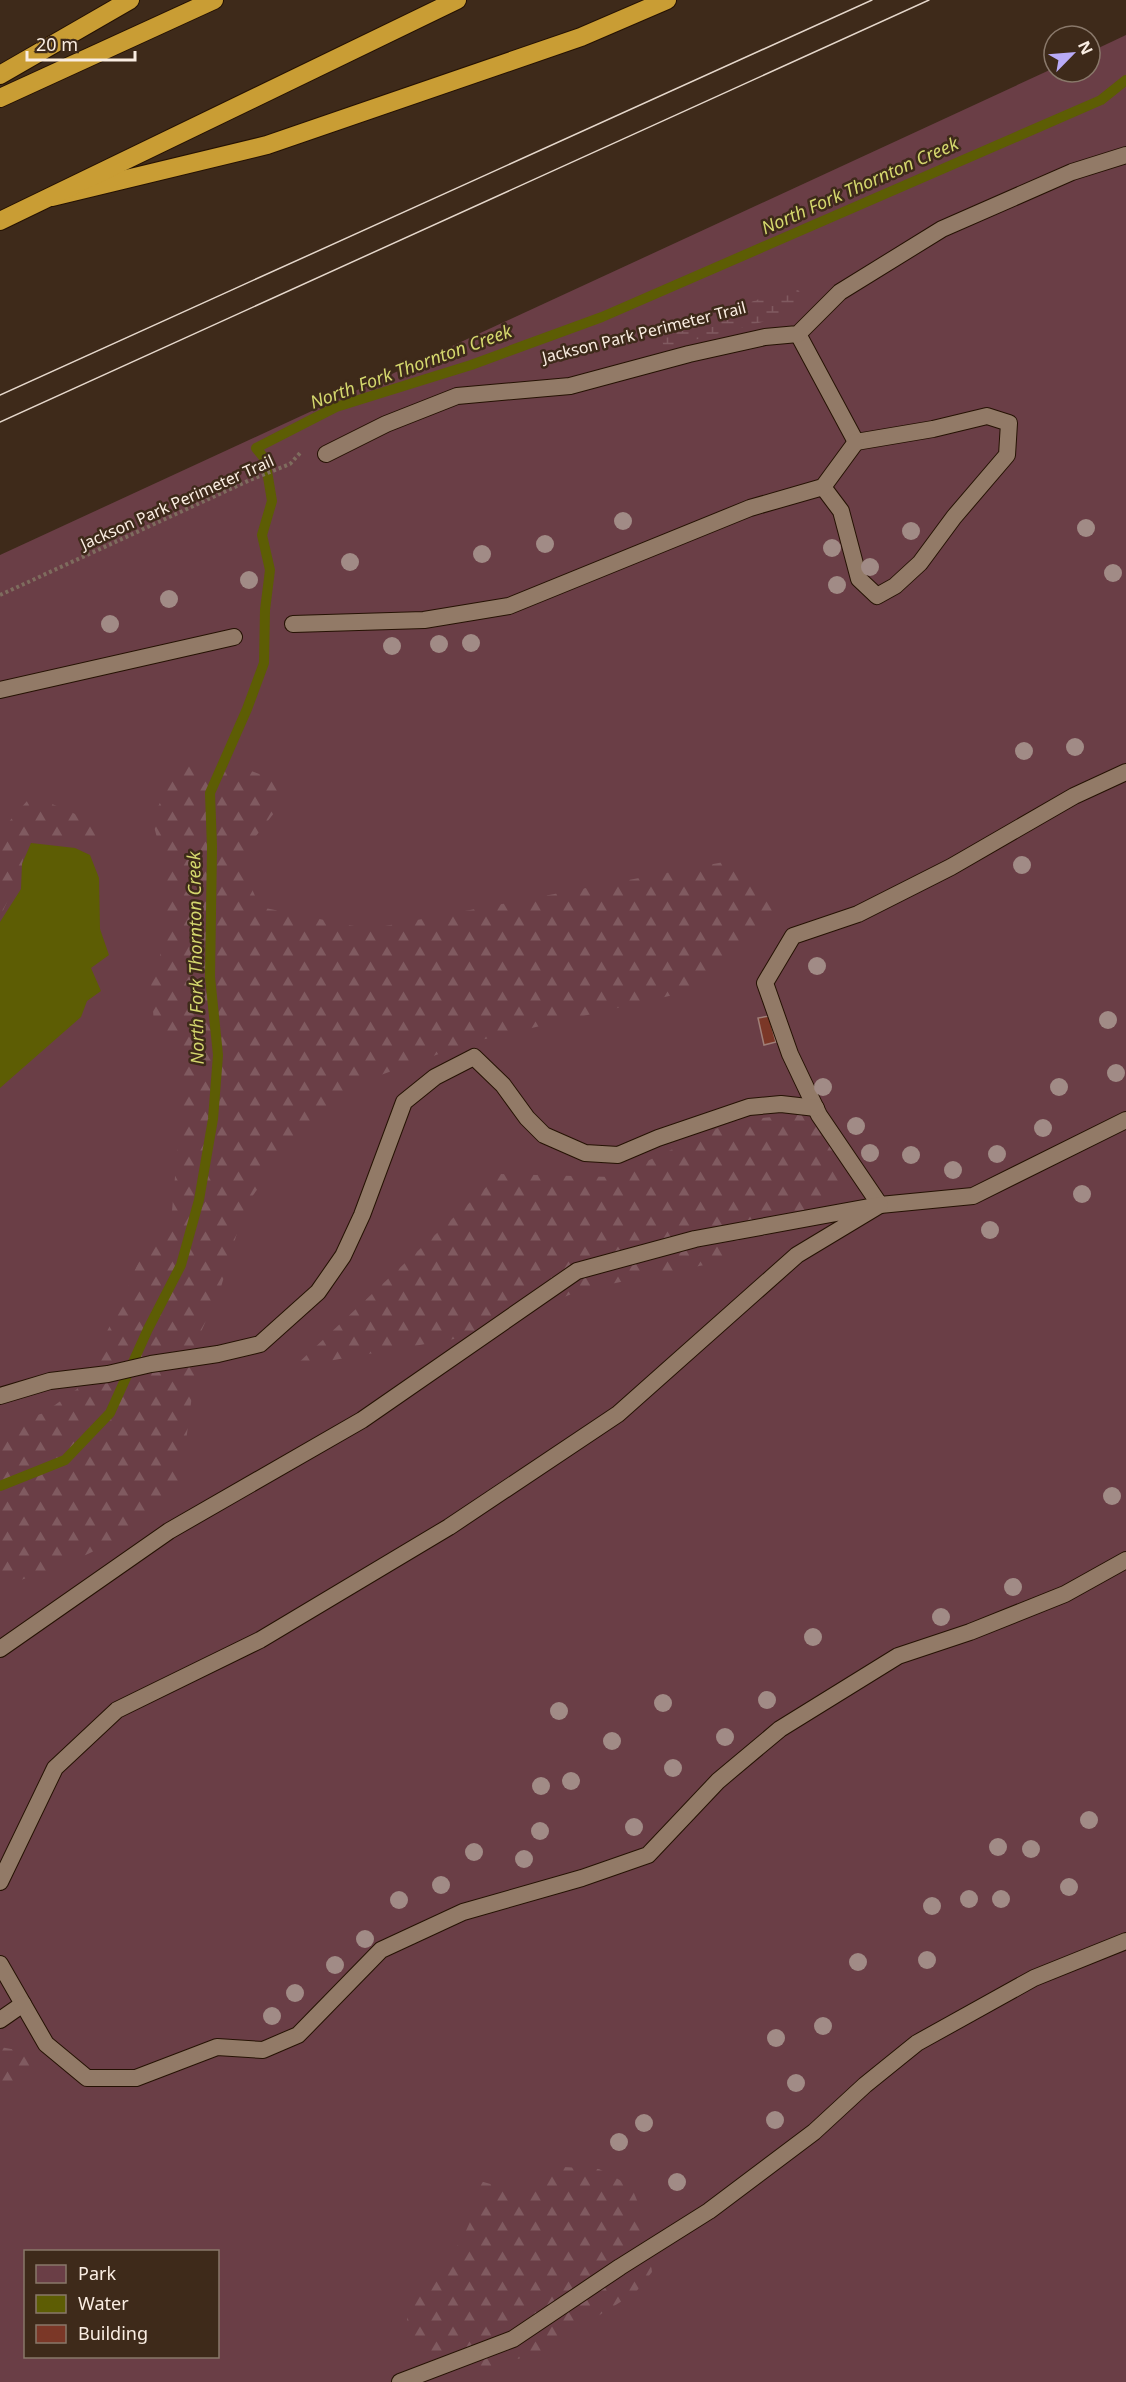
<svg xmlns="http://www.w3.org/2000/svg" width="1126" height="2382" viewBox="0 0 1126 2382" font-family="'Noto Sans',sans-serif">
	<defs>
		<pattern id="forest-firs" width="22" height="20" patternUnits="userSpaceOnUse" patternTransform="scale(1.5)"><rect width="22" height="20" fill="#6a3e46"/><path d="M5 1l3.5 6h-7zM16 11l3.5 6h-7z" fill="#805a60"/></pattern>
		<pattern id="wetland-marsh" width="20" height="14" patternUnits="userSpaceOnUse" patternTransform="scale(1.5)"><rect width="20" height="14" fill="#6a3e46"/><path d="M1 5h8M5 5V1M11 12h8M15 12V8" fill="none" stroke="#805a60"/></pattern>
	</defs>
	<rect width="100%" height="100%" fill="#3e2a1a"/>
	<path fill="#6a3e46" fill-rule="evenodd" d="M1126,35V2382H0V555L1054,68V72H1090V52ZM26,2252H218V2356H26Z"/>
	<g fill="url(#forest-firs)">
		<path d="M181,760L246,769L277,781L278,808L256,836L243,869L260,907L369,929L724,862L785,910L699,989L472,1042L353,1085L288,1148L245,1206L221,1287L200,1334L180,1487L148,1525L65,1565L0,1587V1426L44,1413L77,1389L115,1316L147,1242L171,1222L185,1064L154,1024L151,983L167,934V875L152,819Z"/>
		<path d="M27,801L52,804L80,816L103,822L106,833L92,842L26,839L21,872L0,917V832Z"/>
		<path d="M803,1114L863,1160L806,1213L714,1263L581,1290L471,1336L294,1367L500,1174L613,1177L733,1121Z"/>
		<path d="M0,2047L22,2051L34,2068L0,2107Z"/>
		<path d="M546,2166L599,2169L631,2186L644,2217L652,2272L635,2293L538,2353L490,2367L443,2372L406,2339L408,2304C432,2281 457,2253 470,2222C475,2210 477,2194 480,2181L521,2193Z"/>
	</g>
	<path fill="url(#wetland-marsh)" d="M795,286L806,300L770,320L664,348L661,335Z"/>
	<path fill="#5d5d04" d="M31,843L75,848L90,855L99,878L100,929L109,955L91,968L101,991L87,1001L81,1017L0,1088V922L21,889L22,864Z"/>
	<g fill="none" stroke-linecap="round" stroke-linejoin="round">
		<path stroke="#5d5d04" stroke-width="10" d="M0,1486L65,1460L110,1413L148,1329L181,1265L199,1200L213,1119L218,1055L210,977L212,847L210,793L247,709L264,663L265,610L270,570L262,535L272,501L265,459L256,448L336,407L471,365L602,317L1101,100L1126,80"/>
	</g>
	<path fill="#7b3727" stroke="#9f7f78" stroke-width="1.5" d="M769,1016L776,1042L764,1045L758,1018Z"/>
	<g fill="none" stroke-linecap="round" stroke-linejoin="round">
		<defs>
			<g id="lane">
				<path d="M798,334L856,442L933,429L987,416L1009,423L1007,455L954,517L920,563L895,586L877,596L859,579L841,511L823,487"/>
				<path d="M326,454L386,424L457,396L570,386L689,354L765,337L798,334L840,292L942,229L1072,172L1126,155"/>
				<path d="M293,624L424,620L509,606L750,508L823,487L856,442"/>
				<path d="M0,690L234,637"/>
				<path d="M1126,772L1074,796L951,867L858,914L793,936L765,983L790,1054L819,1115L880,1205L973,1196L1126,1120"/>
				<path d="M0,1396L50,1381L108,1374L151,1364L218,1354L260,1344L318,1292L343,1256L362,1215L404,1102L435,1077L474,1057L503,1085L527,1118L544,1135L585,1153L618,1155L658,1138L749,1107L781,1104L816,1108"/>
				<path d="M0,1649L169,1531L362,1420L577,1271L695,1239L880,1205L797,1255L618,1414L449,1527L260,1640L117,1710L55,1768L0,1882"/>
				<path d="M0,1964L46,2044L87,2078H136L217,2047L263,2050L298,2035L381,1950L463,1912L582,1878L648,1855L718,1781L780,1729L898,1656L970,1632L1065,1594L1126,1560"/>
				<path d="M0,2020L23,2004"/>
				<path d="M400,2382L513,2339L620,2267L709,2211L814,2132L865,2085L917,2043L1034,1978L1126,1941"/>
			</g>
			<g id="highway">
				<path d="M0,75L130,0"/>
				<path d="M0,98L214,0"/>
				<path d="M52,197L267,145L581,37L667,0"/>
				<path d="M0,221L457,0"/>
			</g>
		</defs>
		<use href="#lane" stroke="#251203" stroke-width="18"/>
		<use href="#highway" stroke="#251203" stroke-width="20"/>
		<path stroke="#7e6c5e" stroke-width="4" stroke-dasharray="3 3" stroke-linecap="butt" d="M0,595L250,480L290,464L300,453"/>
		<use href="#lane" stroke="#927a67" stroke-width="16"/>
		<use href="#highway" stroke="#c99d34" stroke-width="18"/>
		<g stroke="#e5d7cb" stroke-width="1.5">
			<path d="M0,395L872,0"/>
			<path d="M0,422L929,0"/>
		</g>
	</g>
	<g fill="#a18b86">
		<circle cx="623" cy="521" r="9"/>
		<circle cx="1086" cy="528" r="9"/>
		<circle cx="911" cy="531" r="9"/>
		<circle cx="545" cy="544" r="9"/>
		<circle cx="832" cy="548" r="9"/>
		<circle cx="482" cy="554" r="9"/>
		<circle cx="350" cy="562" r="9"/>
		<circle cx="870" cy="567" r="9"/>
		<circle cx="1113" cy="573" r="9"/>
		<circle cx="249" cy="580" r="9"/>
		<circle cx="837" cy="585" r="9"/>
		<circle cx="169" cy="599" r="9"/>
		<circle cx="110" cy="624" r="9"/>
		<circle cx="471" cy="643" r="9"/>
		<circle cx="439" cy="644" r="9"/>
		<circle cx="392" cy="646" r="9"/>
		<circle cx="1075" cy="747" r="9"/>
		<circle cx="1024" cy="751" r="9"/>
		<circle cx="1022" cy="865" r="9"/>
		<circle cx="817" cy="966" r="9"/>
		<circle cx="1108" cy="1020" r="9"/>
		<circle cx="1116" cy="1073" r="9"/>
		<circle cx="823" cy="1087" r="9"/>
		<circle cx="1059" cy="1087" r="9"/>
		<circle cx="856" cy="1126" r="9"/>
		<circle cx="1043" cy="1128" r="9"/>
		<circle cx="870" cy="1153" r="9"/>
		<circle cx="997" cy="1154" r="9"/>
		<circle cx="911" cy="1155" r="9"/>
		<circle cx="953" cy="1170" r="9"/>
		<circle cx="1082" cy="1194" r="9"/>
		<circle cx="990" cy="1230" r="9"/>
		<circle cx="1112" cy="1496" r="9"/>
		<circle cx="1013" cy="1587" r="9"/>
		<circle cx="941" cy="1617" r="9"/>
		<circle cx="813" cy="1637" r="9"/>
		<circle cx="767" cy="1700" r="9"/>
		<circle cx="663" cy="1703" r="9"/>
		<circle cx="559" cy="1711" r="9"/>
		<circle cx="725" cy="1737" r="9"/>
		<circle cx="612" cy="1741" r="9"/>
		<circle cx="673" cy="1768" r="9"/>
		<circle cx="571" cy="1781" r="9"/>
		<circle cx="541" cy="1786" r="9"/>
		<circle cx="1089" cy="1820" r="9"/>
		<circle cx="634" cy="1827" r="9"/>
		<circle cx="540" cy="1831" r="9"/>
		<circle cx="998" cy="1847" r="9"/>
		<circle cx="1031" cy="1849" r="9"/>
		<circle cx="474" cy="1852" r="9"/>
		<circle cx="524" cy="1859" r="9"/>
		<circle cx="441" cy="1885" r="9"/>
		<circle cx="1069" cy="1887" r="9"/>
		<circle cx="969" cy="1899" r="9"/>
		<circle cx="1001" cy="1899" r="9"/>
		<circle cx="399" cy="1900" r="9"/>
		<circle cx="932" cy="1906" r="9"/>
		<circle cx="365" cy="1939" r="9"/>
		<circle cx="927" cy="1960" r="9"/>
		<circle cx="858" cy="1962" r="9"/>
		<circle cx="335" cy="1965" r="9"/>
		<circle cx="295" cy="1993" r="9"/>
		<circle cx="272" cy="2016" r="9"/>
		<circle cx="823" cy="2026" r="9"/>
		<circle cx="776" cy="2038" r="9"/>
		<circle cx="796" cy="2083" r="9"/>
		<circle cx="775" cy="2120" r="9"/>
		<circle cx="644" cy="2123" r="9"/>
		<circle cx="619" cy="2142" r="9"/>
		<circle cx="677" cy="2182" r="9"/>
	</g>
	<g text-anchor="middle" stroke-width="5" stroke-linejoin="round" paint-order="stroke">
		<g font-size="16" fill="#faede2" stroke="#3e2a1a">
			<text transform="translate(644 332) rotate(-14)" y="6">Jackson Park Perimeter Trail</text>
			<text transform="translate(177 502) rotate(-24)" y="6">Jackson Park Perimeter Trail</text>
		</g>
		<g font-size="18" font-style="italic" fill="#d4d76d" stroke="#3e2a1a">
			<text transform="translate(860 186) rotate(-24)" y="6">North Fork Thornton Creek</text>
			<text transform="translate(411 367) rotate(-20)" y="6">North Fork Thornton Creek</text>
			<text transform="translate(196 958) rotate(-91)" y="6">North Fork Thornton Creek</text>
		</g>
	</g>
	<rect x="24" y="2250" width="195" height="108" fill="#3e2a1a" stroke="#89786a" stroke-width="1.5"/>
	<rect x="36" y="2265" width="30" height="18" fill="#6a3e46" stroke="#89786a" stroke-width="1.5"/>
	<text x="78" y="2280" font-size="18" fill="#faede2">Park</text>
	<rect x="36" y="2295" width="30" height="18" fill="#5d5d04" stroke="#89786a" stroke-width="1.5"/>
	<text x="78" y="2310" font-size="18" fill="#faede2">Water</text>
	<rect x="36" y="2325" width="30" height="18" fill="#7b3727" stroke="#89786a" stroke-width="1.5"/>
	<text x="78" y="2340" font-size="18" fill="#faede2">Building</text>
	<g transform="translate(1072 54) rotate(65)"><circle r="28" fill="#3e2a1a" stroke="#89786a" stroke-width="1.5"/>
	<path d="M0-4.5L10 22L0 15L-10 22Z" fill="#b9abf7"/>
	<text y="-9" font-size="16" font-weight="bold" text-anchor="middle" fill="#faede2">N</text>
	</g>
	<path d="M27 51v9h108v-9" fill="none" stroke="#faede2" stroke-width="3"/>
	<text x="36" y="51" font-size="18" fill="#faede2" stroke="#3e2a1a" stroke-width="4.5" paint-order="stroke">20 m</text>
</svg>
